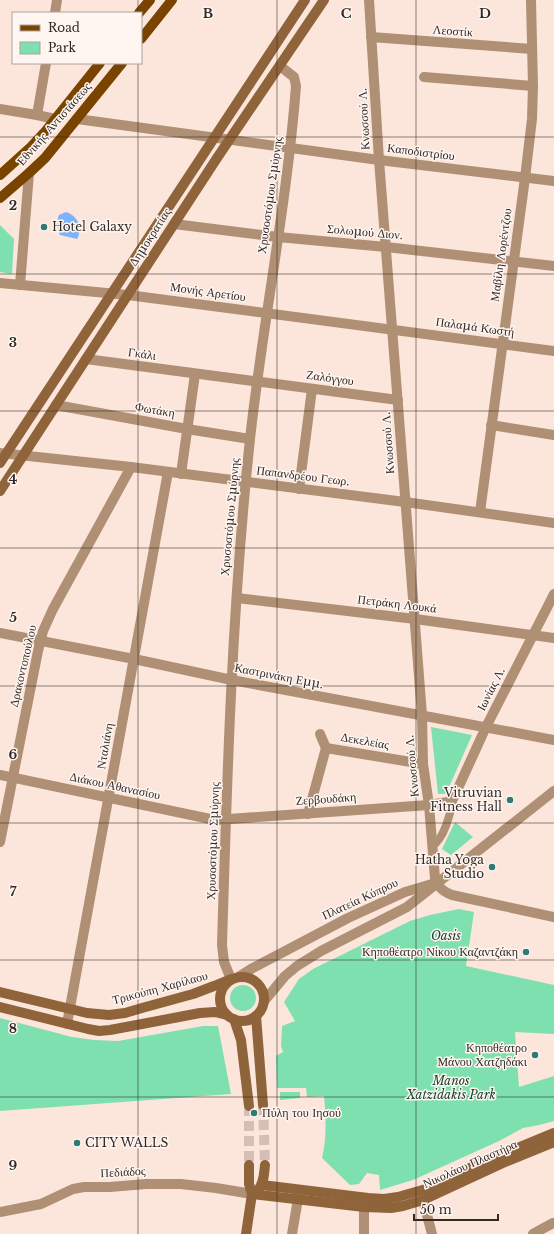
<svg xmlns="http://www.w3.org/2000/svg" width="554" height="1234" viewBox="0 0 554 1234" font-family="'Libre Baskerville',serif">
	<rect width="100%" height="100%" fill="#fce5da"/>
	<g fill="#7ee0af">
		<path d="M0,225L14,239L12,274L0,272Z"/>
		<path d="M431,727L472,735L446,794H438Z"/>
		<path d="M455,822L473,837L451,855L442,849Z"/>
		<path d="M459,909L474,912L466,966L554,985V1034L515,1032L519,1087L554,1076V1121L539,1125L523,1128L499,1141L413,1180L380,1190L379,1175L367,1173L359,1184L350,1185L322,1158C327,1137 326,1117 324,1096L307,1097L306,1088H277L276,1056L283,1052L281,1046L282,1026L295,1021L284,1002L299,979L313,969L410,921L430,915Z"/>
		<circle cx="243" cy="998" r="13"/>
		<path d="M0,1018L72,1037L94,1040L118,1041L203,1026H218L231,1094L0,1111Z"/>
		<path d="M280,1092H300V1098L280,1100Z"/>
	</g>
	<path fill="#7cb4fc" d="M66,212C78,216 83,228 77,239L60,235C57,228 56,222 59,215Z"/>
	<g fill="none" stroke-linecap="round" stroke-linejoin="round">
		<g stroke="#d3bfb6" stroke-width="10" stroke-dasharray="10 5" stroke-linecap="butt">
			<path d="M263,1105L265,1165"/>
			<path d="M249,1106V1165"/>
		</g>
		<path stroke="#af9074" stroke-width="8" d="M432,846C445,839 451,810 454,797"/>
		<g stroke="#af9074" stroke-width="10">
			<path d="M55,13L57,0"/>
			<path d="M371,37L532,49"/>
			<path d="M424,77L533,86"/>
			<path d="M0,109L37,115L55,119"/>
			<path d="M37,115L46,63"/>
			<path d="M77,119L379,160L554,181"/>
			<path d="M174,224L278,237L386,247L554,266"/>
			<path d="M0,283L128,295L554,351"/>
			<path d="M20,285L29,173"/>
			<path d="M86,359L398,400"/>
			<path d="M56,405L187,429L250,439"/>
			<path d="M491,425L554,435"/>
			<path d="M181,474L195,374"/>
			<path d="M299,489L312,389"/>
			<path d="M480,512L525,178L532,119L533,86L531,0"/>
			<path d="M237,598L415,619L554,638"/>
			<path d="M320,734L326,748"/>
			<path d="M0,775L215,820L429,805L448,802L452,800L454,797L486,727L554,594"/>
			<path d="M308,814L326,748L423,764"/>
			<path d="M0,842L38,651L43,631L53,609L131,467"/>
			<path d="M231,979L224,962L222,945C227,776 232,607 250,439C263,321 287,204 296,86L294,77L280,66"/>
			<path d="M67,1024L168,472"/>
			<path d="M423,1200L432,1234"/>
			<path d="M0,1212L41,1204L73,1189L84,1187H110L146,1184H181L216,1188L252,1194"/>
			<path d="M292,1234L298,1199"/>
			<path d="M364,1234V1207"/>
			<path d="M533,1234L553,1223"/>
		</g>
		<g stroke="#af9074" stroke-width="10">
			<path d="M369,0L379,160L422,715L423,764L429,805L435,878C437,887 444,892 452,895L554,917"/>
			<path d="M0,453L131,467L405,502L554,523"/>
			<path d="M0,633L134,659L232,680L554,740"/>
			<path d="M240,976L251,969L348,918L405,892L432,884"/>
			<path d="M265,1000L285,976L297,966L321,951L407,907L554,791"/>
		</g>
		<g stroke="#90643a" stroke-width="10">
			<path d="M0,463L305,0"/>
			<path d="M0,491L217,158L324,0"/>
			<circle cx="242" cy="999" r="22"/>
			<path d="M0,992L87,1013L109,1015L125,1013L142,1008L193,994L214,986L231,979"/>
			<path d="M0,1007L88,1029L99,1031L110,1030L200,1013L215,1012L227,1015"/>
			<path d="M256,1016L263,1105"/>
			<path d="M234,1019L241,1040L249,1106"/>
			<path d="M262,1185L368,1198L384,1199L398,1197L426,1189L476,1165L554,1133"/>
			<path d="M258,1190C264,1183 264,1174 265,1165"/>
			<path d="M252,1194L364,1207L391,1208L403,1206L423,1200L505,1162L554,1142"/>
			<path d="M246,1234L252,1194L249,1184V1165"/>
		</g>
		<g stroke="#794400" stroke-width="10">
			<path d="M139,13L150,0"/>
			<path d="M141,39L172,0"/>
			<path d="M0,175L31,147L44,133L100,63"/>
			<path d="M0,198L29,173L45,158L122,63"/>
		</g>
	</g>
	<path fill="none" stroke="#312925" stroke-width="1" stroke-opacity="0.55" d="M138,0V13M277,0V1234M416,0V1234M138,63V1234M0,137H554M0,274H554M0,411H554M0,548H554M0,686H554M0,823H554M0,960H554M0,1097H554"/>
	<g fill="#307976" stroke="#fff5f1" stroke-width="1.5">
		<circle cx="44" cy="227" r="4"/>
		<circle cx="510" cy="800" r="4"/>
		<circle cx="492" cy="867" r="4"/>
		<circle cx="526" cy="952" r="4"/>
		<circle cx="535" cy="1055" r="4"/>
		<circle cx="254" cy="1113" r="4"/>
		<circle cx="77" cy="1143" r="4"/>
	</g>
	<g text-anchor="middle" stroke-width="3" stroke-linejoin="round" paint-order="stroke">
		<g font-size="12" fill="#312925" stroke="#fff5f1">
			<text transform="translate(453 31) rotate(4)" y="4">Λεοστίκ</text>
			<text transform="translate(364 119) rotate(-93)" y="4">Κνωσσού Λ.</text>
			<text transform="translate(54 124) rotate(-49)" y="4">Εθνικής Αντιστάσεως</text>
			<text transform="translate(421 152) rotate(7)" y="4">Καποδιστρίου</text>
			<text transform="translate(270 195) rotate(-82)" y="4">Χρυσοστόμου Σμύρνης</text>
			<text transform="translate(365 232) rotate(5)" y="4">Σολωμού Διον.</text>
			<text transform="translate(150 237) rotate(-57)" y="4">Δημοκρατίας</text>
			<text transform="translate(501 255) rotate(-82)" y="4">Μαβίλη Λορέντζου</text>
			<text transform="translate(208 292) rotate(8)" y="4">Μονής Αρετίου</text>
			<text transform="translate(475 327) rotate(8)" y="4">Παλαμά Κωστή</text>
			<text transform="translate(142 354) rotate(8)" y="4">Γκάλι</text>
			<text transform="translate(330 378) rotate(8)" y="4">Ζαλόγγου</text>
			<text transform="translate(155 410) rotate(10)" y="4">Φωτάκη</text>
			<text transform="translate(388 443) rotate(-94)" y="4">Κνωσσού Λ.</text>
			<text transform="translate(303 476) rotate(7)" y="4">Παπανδρέου Γεωρ.</text>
			<text transform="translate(230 517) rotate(-85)" y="4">Χρυσοστόμου Σμύρνης</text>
			<text transform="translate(397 604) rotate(7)" y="4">Πετράκη Λουκά</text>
			<text transform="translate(23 666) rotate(-77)" y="4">Δρακοντοπούλου</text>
			<text transform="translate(279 676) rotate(11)" y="4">Καστρινάκη Εμμ.</text>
			<text transform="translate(491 689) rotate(-63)" y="4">Ιωνίας Λ.</text>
			<text transform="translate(365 741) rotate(10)" y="4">Δεκελείας</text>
			<text transform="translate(105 746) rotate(-80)" y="4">Νταλιάνη</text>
			<text transform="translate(412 766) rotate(-95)" y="4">Κνωσσού Λ.</text>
			<text transform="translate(115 786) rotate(12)" y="4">Διάκου Αθανασίου</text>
			<text transform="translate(326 799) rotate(-4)" y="4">Ζερβουδάκη</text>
			<text transform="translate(213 841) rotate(-88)" y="4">Χρυσοστόμου Σμύρνης</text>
			<text transform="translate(360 899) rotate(-25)" y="4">Πλατεία Κύπρου</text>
			<text transform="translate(160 988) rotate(-15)" y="4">Τρικούπη Χαρίλαου</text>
			<text transform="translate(470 1164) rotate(-24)" y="4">Νικολάου Πλαστήρα</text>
			<text transform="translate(123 1172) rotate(-3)" y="4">Πεδιάδος</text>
		</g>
		<g font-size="12" fill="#312925" stroke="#fff5f1" text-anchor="end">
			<text x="52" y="231" text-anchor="start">Hotel Galaxy</text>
			<text x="502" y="797">Vitruvian<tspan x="502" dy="14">Fitness Hall</tspan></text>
			<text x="484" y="864">Hatha Yoga<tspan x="484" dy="14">Studio</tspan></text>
			<text x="518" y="956">Κηποθέατρο Νίκου Καζαντζάκη</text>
			<text x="527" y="1052">Κηποθέατρο<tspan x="527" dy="14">Μάνου Χατζηδάκι</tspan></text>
			<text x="262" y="1117" text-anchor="start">Πύλη του Ιησού</text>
			<text x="85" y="1147" text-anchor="start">CITY WALLS</text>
		</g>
		<g font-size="12" font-style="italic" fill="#18432f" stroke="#fff5f1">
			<text x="446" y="940">Oasis</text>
			<text x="451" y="1085">Manos<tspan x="451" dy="14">Xatzidakis Park</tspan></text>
		</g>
	</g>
	<g font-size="13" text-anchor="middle" font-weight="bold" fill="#312925" stroke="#fff5f1" stroke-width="3" stroke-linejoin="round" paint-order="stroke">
		<text x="208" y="18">B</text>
		<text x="346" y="18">C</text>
		<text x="485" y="18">D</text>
		<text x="13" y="210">2</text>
		<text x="13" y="347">3</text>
		<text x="13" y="484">4</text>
		<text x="13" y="622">5</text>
		<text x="13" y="759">6</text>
		<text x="13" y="896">7</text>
		<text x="13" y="1033">8</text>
		<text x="13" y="1170">9</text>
	</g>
	<rect x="12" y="12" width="130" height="52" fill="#fff5f1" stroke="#ada39f"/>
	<rect x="20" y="25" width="20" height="6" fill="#794400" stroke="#ada39f"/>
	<text x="48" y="32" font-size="12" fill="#312925">Road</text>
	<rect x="20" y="42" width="20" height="12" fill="#7ee0af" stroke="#ada39f"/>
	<text x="48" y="52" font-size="12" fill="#312925">Park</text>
	<path d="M414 1214v6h84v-6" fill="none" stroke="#312925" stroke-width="2"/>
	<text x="420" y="1214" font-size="12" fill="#312925" stroke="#fff5f1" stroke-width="3" paint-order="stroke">50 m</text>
</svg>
